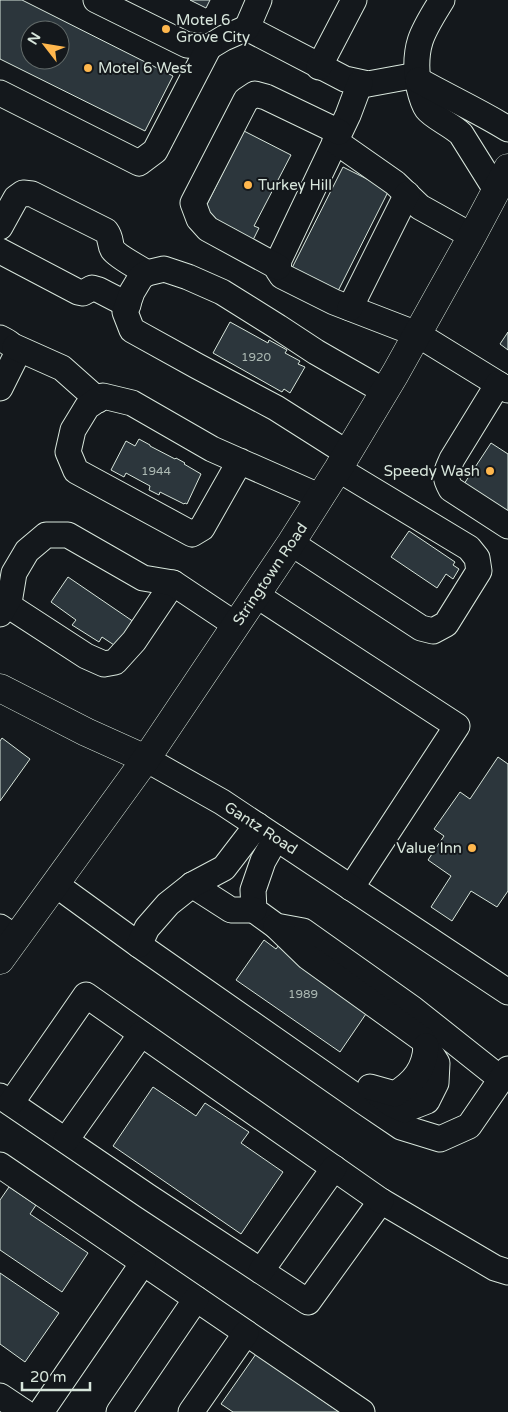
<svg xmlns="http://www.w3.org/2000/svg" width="508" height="1412" viewBox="0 0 508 1412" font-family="'Varela Round',sans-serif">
	<rect width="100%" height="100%" fill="#14181c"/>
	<g fill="#2c363c" stroke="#d8e6dc" fill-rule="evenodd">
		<path d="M0,0H22L173,76L145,131L0,59ZM30,30H60V60H30Z"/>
		<path d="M190,0H210L206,8Z"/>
		<path d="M244,131L291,155L254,226L259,228L251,244L235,236L238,231L228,226L226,230L203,212Z"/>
		<path d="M343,167L389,190L336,295L290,272Z"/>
		<path d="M230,322L268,343L269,340L287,350L285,353L300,361L298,364L305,367L290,393L284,389L282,392L213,353Z"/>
		<path d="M508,332V350L500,344Z"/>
		<path d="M139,439L150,445V446L175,459L176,458L185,463L184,464L201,474L187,504L185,503L184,504L160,492L159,495L149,490L150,486L126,473L124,477L111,470L126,441L135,446Z"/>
		<path d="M491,443L508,454V518L462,487Z"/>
		<path d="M409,531L455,562L453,565L459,569L453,579L446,574L437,588L391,557Z"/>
		<path d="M68,577L134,622L117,647L102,637L99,642L72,625L76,620L51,602Z"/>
		<path d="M2,738L30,759L0,801V741Z"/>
		<path d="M498,757L508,764V891L497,907L471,891L452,921L431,907L451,876L428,860L444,836L434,829L460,792L470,799Z"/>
		<path d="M264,940L276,949L279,945L370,1008L340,1052L236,980Z"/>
		<path d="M153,1087L196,1116L205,1103L249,1132L241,1143L283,1172L241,1234L113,1146Z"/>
		<path d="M9,1187L36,1205L30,1214L88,1253L62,1292L0,1250V1200Z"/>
		<path d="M0,1273L59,1313L25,1362L0,1344Z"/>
		<path d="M256,1354L339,1412H233L221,1404Z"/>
	</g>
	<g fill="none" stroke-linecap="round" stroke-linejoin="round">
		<defs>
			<g id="minor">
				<path d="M96,0L187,45L209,47L224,38L247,28L345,79L368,84L417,75"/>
				<path d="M442,0C423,31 413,44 418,83C420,91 422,102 427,109C433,117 452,125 461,134L496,190"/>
				<path d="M247,28L259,0"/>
				<path d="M319,67L354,0"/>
				<path d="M418,80C448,97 479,111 508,129"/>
				<path d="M360,83L348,115L279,260L278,270L282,276L334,302L417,334L508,390"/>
				<path d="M0,93L139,163L155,151L209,47"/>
				<path d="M335,141L395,183L420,207L472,236"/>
				<path d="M0,227L16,198L23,193L32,194L106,231C112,239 109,244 113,250C118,257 138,267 147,273"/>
				<path d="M0,251L78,292L83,293L92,288L99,290L128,305"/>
				<path d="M278,267L208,229L199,219L193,203L246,100L255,94L266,97L339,132"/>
				<path d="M350,308L407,194"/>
				<path d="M0,338C8,342 14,345 17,354L0,388"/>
				<path d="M15,347L62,368L98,400"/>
				<path d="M498,384L452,459C446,473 443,475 451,489L508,526"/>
				<path d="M347,453L276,408L197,366L132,330L125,312L132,292L141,277L147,273L164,269L188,277L222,292L278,327L316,352L384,391"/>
				<path d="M240,461L202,528L192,534L76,471L68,452L73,430L87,407L103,396L132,403L212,449L321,497"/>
				<path d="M291,543L421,628L433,631L446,624L479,571L477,558L469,548L338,469"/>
				<path d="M256,595L457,726L351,888"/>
				<path d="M6,604L86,656L104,664L115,662L134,641L173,583"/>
				<path d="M0,614L10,597L14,573L27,551L46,535H68L143,578L173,583L236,625"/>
				<path d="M146,759L222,802L508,992"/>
				<path d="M276,838L263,861L253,890L254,910L276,926L303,931L413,1009L501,1079"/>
				<path d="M55,884L139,945L364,1102L401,1127L440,1139L469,1126L508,1069"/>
				<path d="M192,885L231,910H254"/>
				<path d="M276,926L308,957L422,1039L437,1063L436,1083L427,1101L404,1110L391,1104L377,1093"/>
				<path d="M0,927L16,938"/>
				<path d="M139,945L147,928L168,904L192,885L224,868L257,825"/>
				<path d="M370,1087L395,1094C414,1082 425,1069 426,1046"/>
				<path d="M0,1096L147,1196L308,1302L381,1201L495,1268L508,1272"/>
				<path d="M11,1103L86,995L381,1201"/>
				<path d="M66,1140L141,1034"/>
				<path d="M0,1165L362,1412"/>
				<path d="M261,1271L334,1168"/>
				<path d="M0,1396L24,1412"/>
				<path d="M41,1412L143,1263"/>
				<path d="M119,1412L196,1299"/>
				<path d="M191,1412L246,1333"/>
			</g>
			<g id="major">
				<path d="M0,688L86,732L146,759"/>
				<path d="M0,960L146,759L291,543L338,469L395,374L472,236L508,168"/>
			</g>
		</defs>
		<use href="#minor" stroke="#d8e6dc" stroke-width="27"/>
		<use href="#major" stroke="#d8e6dc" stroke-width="29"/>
		<use href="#minor" stroke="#14181c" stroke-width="25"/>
		<use href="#major" stroke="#14181c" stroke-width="28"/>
	</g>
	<g fill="#ffb74d" stroke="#14181c" stroke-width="2">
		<circle cx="166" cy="29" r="5"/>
		<circle cx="88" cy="68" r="5"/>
		<circle cx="248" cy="185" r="5"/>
		<circle cx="490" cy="471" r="5"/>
		<circle cx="472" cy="848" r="5"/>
	</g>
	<g text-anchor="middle" stroke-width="4" stroke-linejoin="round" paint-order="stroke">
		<g font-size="12" fill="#adbab4">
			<text x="256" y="361">1920</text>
			<text x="156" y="475">1944</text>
			<text x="303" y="998">1989</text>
		</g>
		<g font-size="15" fill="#d8e6dc" stroke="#14181c" text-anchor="start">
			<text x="176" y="25">Motel 6<tspan x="176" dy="17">Grove City</tspan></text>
			<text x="98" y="73">Motel 6 West</text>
			<text x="258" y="190">Turkey Hill</text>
			<text x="480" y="476" text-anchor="end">Speedy Wash</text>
			<text x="462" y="853" text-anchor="end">Value Inn</text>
		</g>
		<g font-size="15" fill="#d8e6dc" stroke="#14181c">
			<text transform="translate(270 574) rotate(-56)" y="5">Stringtown Road</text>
			<text transform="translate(261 828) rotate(33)" y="5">Gantz Road</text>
		</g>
	</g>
	<g transform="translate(45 45) rotate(301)"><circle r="24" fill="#14181c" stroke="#626a69"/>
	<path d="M0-4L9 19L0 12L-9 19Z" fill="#ffb74d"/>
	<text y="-8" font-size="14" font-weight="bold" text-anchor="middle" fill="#d8e6dc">N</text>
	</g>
	<path d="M22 1382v8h68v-8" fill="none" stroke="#d8e6dc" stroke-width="2.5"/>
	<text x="30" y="1382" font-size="15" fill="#d8e6dc" stroke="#14181c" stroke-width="4" paint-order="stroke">20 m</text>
</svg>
